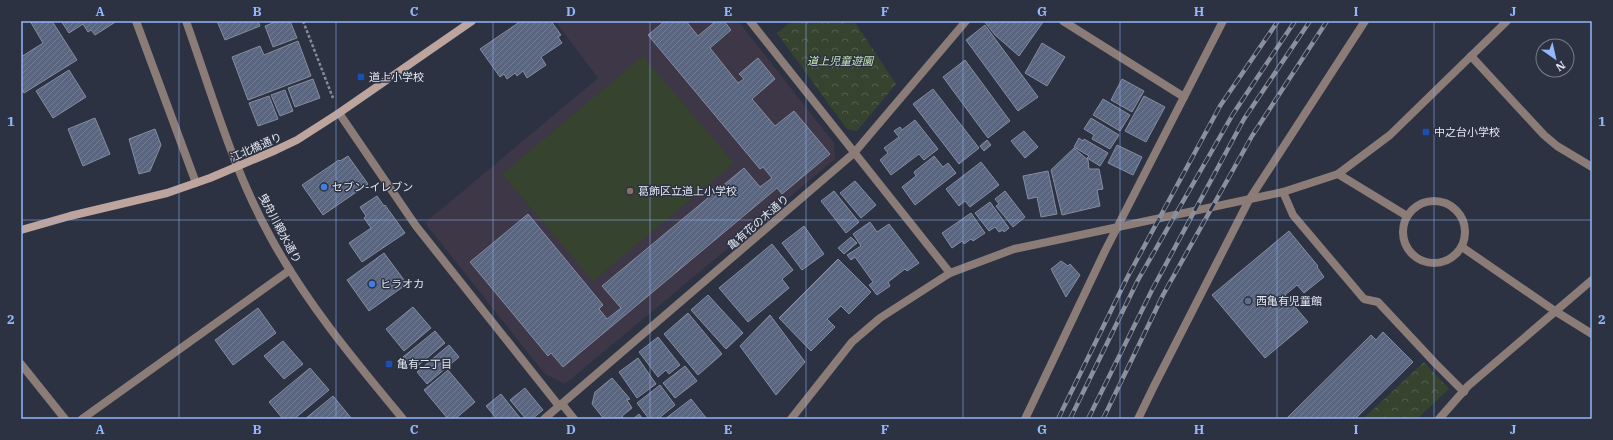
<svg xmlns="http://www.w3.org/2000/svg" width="1613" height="440" viewBox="0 0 1613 440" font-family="'IBM Plex Serif','Noto Sans JP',serif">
	<defs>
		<pattern id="forest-crowns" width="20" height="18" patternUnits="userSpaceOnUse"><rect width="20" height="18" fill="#36432f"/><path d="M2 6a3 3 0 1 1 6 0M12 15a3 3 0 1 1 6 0" fill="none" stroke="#535e4e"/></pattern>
		<pattern id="building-hatch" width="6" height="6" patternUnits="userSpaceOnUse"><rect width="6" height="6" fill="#5a6580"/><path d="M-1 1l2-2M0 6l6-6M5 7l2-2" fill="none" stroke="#727b92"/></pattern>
	</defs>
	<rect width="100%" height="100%" fill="#2c3242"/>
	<path fill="#3e3747" d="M555,21H738L834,143L835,159L565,384L545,374L425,223L598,78Z"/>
	<path fill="#36432f" d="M643,56L734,163L593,281L502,174Z"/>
	<g fill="url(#forest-crowns)">
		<path d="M792,21H845L847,24L854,21L896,84L857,131L847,129L777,33Z"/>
		<path d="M1424,362L1449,389L1417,419H1363Z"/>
	</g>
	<g fill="url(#building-hatch)" stroke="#848c9f">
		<path d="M30,21H52L77,60L24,93L21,88V57L43,43Z"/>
		<path d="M61,21H117L95,35L91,30L88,32L83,24L69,33Z"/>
		<path d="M217,21H258L260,26L225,40Z"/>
		<path d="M278,21H290L297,38L273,47L265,26Z"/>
		<path d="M521,21H551L561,35L558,37L562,43L541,57L546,65L527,78L523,71L517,76L515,73L507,79L504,74L500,77L480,49Z"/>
		<path d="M665,21H686L698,36L716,21H724L731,30L710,48L738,83L744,79L739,74L758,58L775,79L752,99L775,126L794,111L830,154L782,194L777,188L563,367L551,353L548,356L470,262L528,214L603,305L599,309L607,319L621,308L602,286L744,168L760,187L772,178L763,167L760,169L648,35Z"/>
		<path d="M984,21H1042L1043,22L1019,56L995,35Z"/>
		<path d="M985,25L1038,97L1018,111L966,40Z"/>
		<path d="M298,41L311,76L248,100L232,57L260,46L264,55Z"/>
		<path d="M1042,43L1065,57L1047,86L1025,73Z"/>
		<path d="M965,60L1010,121L988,138L943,77Z"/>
		<path d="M69,70L86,97L53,118L36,91Z"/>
		<path d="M313,79L320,98L295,107L288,88Z"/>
		<path d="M1122,79L1144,91L1132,112L1111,100Z"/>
		<path d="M933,89L979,148L959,164L913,104Z"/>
		<path d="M285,90L293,111L280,116L271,95Z"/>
		<path d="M269,96L278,119L258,126L249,103Z"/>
		<path d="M1144,96L1165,107L1146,142L1125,131Z"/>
		<path d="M1103,99L1130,115L1120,131L1093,115Z"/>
		<path d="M95,118L110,154L83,166L68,129Z"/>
		<path d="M1091,118L1119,135L1110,149L1092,139L1094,135L1084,129Z"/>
		<path d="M915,120L938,149L924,160L919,154L891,175L880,160L888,153L884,148L899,137L894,131L900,127L902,130Z"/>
		<path d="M155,129L161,145L150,171L139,174L129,139Z"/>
		<path d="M1024,131L1038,147L1025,158L1011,141Z"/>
		<path d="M1079,138L1083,141L1084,139L1108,153L1100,166L1087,158L1089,156L1074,147Z"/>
		<path d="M987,140L991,145L984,151L980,146Z"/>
		<path d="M1117,145L1142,157L1133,175L1108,163Z"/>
		<path d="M1074,148L1088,160L1089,169H1099L1103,189L1097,190L1100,206L1062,215L1051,170Z"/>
		<path d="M348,156L368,184L323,215L302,185L339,160L340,161Z"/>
		<path d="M934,156L943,167L948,163L956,173L915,205L902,187L916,176L914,172Z"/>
		<path d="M981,162L999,185L970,207L965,201L959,206L946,189Z"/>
		<path d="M1048,171L1057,214L1041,217L1037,197L1028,199L1023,176Z"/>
		<path d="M855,181L876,205L861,218L840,193Z"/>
		<path d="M834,191L859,222L846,233L821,201Z"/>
		<path d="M1005,191L1025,217L1013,227L996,206L999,204L995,199Z"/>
		<path d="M377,196L384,206L385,205L405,233L362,262L349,243L371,228L364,218L366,216L360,207Z"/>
		<path d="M990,202L1009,228L1004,232L1003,230L999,232L995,227L989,231L975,213Z"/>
		<path d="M971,213L985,233L973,241L971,239L964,244L962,241L952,248L942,233Z"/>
		<path d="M870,222L877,232L889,224L919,263L907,271L905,269L888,282L890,286L877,295L869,285L873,282L855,257L851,260L847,255L861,246L853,234Z"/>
		<path d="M804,226L824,254L802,270L782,243Z"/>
		<path d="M1289,231L1318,266L1317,267L1324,277L1304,293L1297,285L1285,295L1308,322L1265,358L1212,295Z"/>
		<path d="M851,237L857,243L844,254L838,248Z"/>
		<path d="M772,244L793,270L782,279L789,288L748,322L719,288Z"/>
		<path d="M384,253L407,284L369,311L347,280Z"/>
		<path d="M838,259L871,292L849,314L841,306L827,319L835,327L811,351L779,318Z"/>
		<path d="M1061,261L1068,266L1070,264L1080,275L1066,297L1051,269Z"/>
		<path d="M708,295L743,333L726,349L691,310Z"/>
		<path d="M413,307L431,328L404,351L386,329Z"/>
		<path d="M258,308L276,333L233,365L215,340Z"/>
		<path d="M688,313L722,354L698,375L664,334Z"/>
		<path d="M770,315L805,362L776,395L740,346Z"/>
		<path d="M435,331L445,343L414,369L403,357Z"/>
		<path d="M1383,332L1413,362L1355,419H1286L1371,335L1376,340Z"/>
		<path d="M658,337L680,365L669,374L666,370L658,377L639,352Z"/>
		<path d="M283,341L303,364L284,379L264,356Z"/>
		<path d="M449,345L459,357L427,384L417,372Z"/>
		<path d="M638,358L656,384L637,398L619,372Z"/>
		<path d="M685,366L697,381L675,398L663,383Z"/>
		<path d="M310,368L329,390L294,419H283L269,402Z"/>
		<path d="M448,370L475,402L455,419H448L424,390Z"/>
		<path d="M612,378L630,399L627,400L632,408L622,416L624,419H604L592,404L595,392Z"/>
		<path d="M660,385L675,405L658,419H649L637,403Z"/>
		<path d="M525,388L543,410L532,419H526L510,400Z"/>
		<path d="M501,394L521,419H497L486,406Z"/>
		<path d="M333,396L352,419H305Z"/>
		<path d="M691,399L707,419H665Z"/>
		<path d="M639,414L643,419H633Z"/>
	</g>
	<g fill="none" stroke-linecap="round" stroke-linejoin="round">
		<path stroke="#868b98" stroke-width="2.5" stroke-dasharray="3 2" stroke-linecap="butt" d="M303,21L333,98"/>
		<path stroke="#8b7c77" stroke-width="8" d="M339,113L416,226L559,406"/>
		<g stroke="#8b7c77" stroke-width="8">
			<path d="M136,21L196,183"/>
			<path d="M750,21L950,273"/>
			<path d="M1063,21L1184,97"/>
			<path d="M1471,56L1544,135L1557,146L1592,167"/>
			<path d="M1338,174L1407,216"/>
			<path d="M1283,192L1293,215L1364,299L1378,302L1436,364L1464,392"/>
			<circle cx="1434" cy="232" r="31"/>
			<path d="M1462,247L1555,311L1592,334"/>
			<path d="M21,364L65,419"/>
			<path d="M82,419L290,270"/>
			<path d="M544,419L854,153L966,21"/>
			<path d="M1025,419L1105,251L1223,21"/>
			<path d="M1138,419L1154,386L1249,200L1365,21"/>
		</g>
		<g stroke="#8b7c77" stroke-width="8">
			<path d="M186,21C212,94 233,170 271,238C307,304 355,361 403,419"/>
			<path d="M562,404L574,419"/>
			<path d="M791,419L852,342L880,318L950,273L1014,249L1283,192L1338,174L1390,135L1507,21"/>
			<path d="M1439,419L1468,386L1592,280"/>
		</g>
		<path stroke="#bda59e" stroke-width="8" d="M21,230L70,216L167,193L210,178L276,150L297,140L339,113L472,21"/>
		<defs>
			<g id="rail">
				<path d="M1058,419L1127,278L1220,106L1278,21"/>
				<path d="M1070,419L1138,280L1233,114L1295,21"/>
				<path d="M1088,419L1152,290L1244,119L1310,21"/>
				<path d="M1103,419L1163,295L1252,136L1327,21"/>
			</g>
		</defs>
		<use href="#rail" stroke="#8b909d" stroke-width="4.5"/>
		<use href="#rail" stroke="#2c3242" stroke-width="3" stroke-dasharray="9" stroke-linecap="butt"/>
	</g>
	<path fill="none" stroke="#93b7fd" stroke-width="1" stroke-opacity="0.55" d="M179,21V419M336,21V419M493,21V419M650,21V419M806,21V419M963,21V419M1120,21V419M1277,21V419M1434,21V419M21,220H1592"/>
	<g fill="#1a4fb4" stroke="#2c3242" stroke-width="1.5">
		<rect x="357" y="73" width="8" height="8" rx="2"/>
		<rect x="1422" y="128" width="8" height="8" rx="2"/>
		<rect x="385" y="360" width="8" height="8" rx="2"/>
	</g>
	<g fill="#3f7fe0" stroke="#2c3242" stroke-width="1.5">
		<circle cx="324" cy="187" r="4"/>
		<circle cx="372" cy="284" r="4"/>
	</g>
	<circle fill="#8d6e63" stroke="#2c3242" stroke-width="1.5" cx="630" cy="191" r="4"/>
	<circle fill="#5c6f8a" stroke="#2c3242" stroke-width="1.5" cx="1248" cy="301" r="4"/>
	<g text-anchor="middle" stroke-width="3" stroke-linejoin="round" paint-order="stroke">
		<g font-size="11" font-style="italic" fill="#c6e7b5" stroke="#2c3242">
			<text x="840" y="65">道上児童遊園</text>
		</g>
		<g font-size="11" fill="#e3e7f2" stroke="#2c3242" text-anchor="start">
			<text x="369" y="81">道上小学校</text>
			<text x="1434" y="136">中之台小学校</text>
			<text x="332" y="191">セブン-イレブン</text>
			<text x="638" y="195">葛飾区立道上小学校</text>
			<text x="380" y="288">ヒラオカ</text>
			<text x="1256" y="305">西亀有児童館</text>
			<text x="397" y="368">亀有二丁目</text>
		</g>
		<g font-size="11" fill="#e3e7f2" stroke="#2c3242">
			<text transform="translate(256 147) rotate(-24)" y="4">江北橋通り</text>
			<text transform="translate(758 222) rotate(-41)" y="4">亀有花の木通り</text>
			<text transform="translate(280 228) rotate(62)" y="4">曳舟川親水通り</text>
		</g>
	</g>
	<rect width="1613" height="440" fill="none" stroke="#2c3242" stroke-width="44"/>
	<g transform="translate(1555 58) rotate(146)"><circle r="19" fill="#2c3242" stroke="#757a88"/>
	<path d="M0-3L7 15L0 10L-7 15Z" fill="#93b7fd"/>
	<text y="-6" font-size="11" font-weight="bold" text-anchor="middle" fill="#e3e7f2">N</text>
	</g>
	<rect x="22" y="22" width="1569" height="396" fill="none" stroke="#93b7fd" stroke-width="1.5"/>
	<g font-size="13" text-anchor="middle" font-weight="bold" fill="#93b7fd">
		<text x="100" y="16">A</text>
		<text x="257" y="16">B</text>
		<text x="414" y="16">C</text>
		<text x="571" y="16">D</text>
		<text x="728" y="16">E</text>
		<text x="885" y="16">F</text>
		<text x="1042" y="16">G</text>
		<text x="1199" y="16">H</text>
		<text x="1356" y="16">I</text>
		<text x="1513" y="16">J</text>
		<text x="11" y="126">1</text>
		<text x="1602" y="126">1</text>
		<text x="11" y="324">2</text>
		<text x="1602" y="324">2</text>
		<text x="100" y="434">A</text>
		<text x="257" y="434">B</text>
		<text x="414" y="434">C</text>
		<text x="571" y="434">D</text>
		<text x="728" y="434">E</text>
		<text x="885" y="434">F</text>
		<text x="1042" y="434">G</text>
		<text x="1199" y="434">H</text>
		<text x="1356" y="434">I</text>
		<text x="1513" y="434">J</text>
	</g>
</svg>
